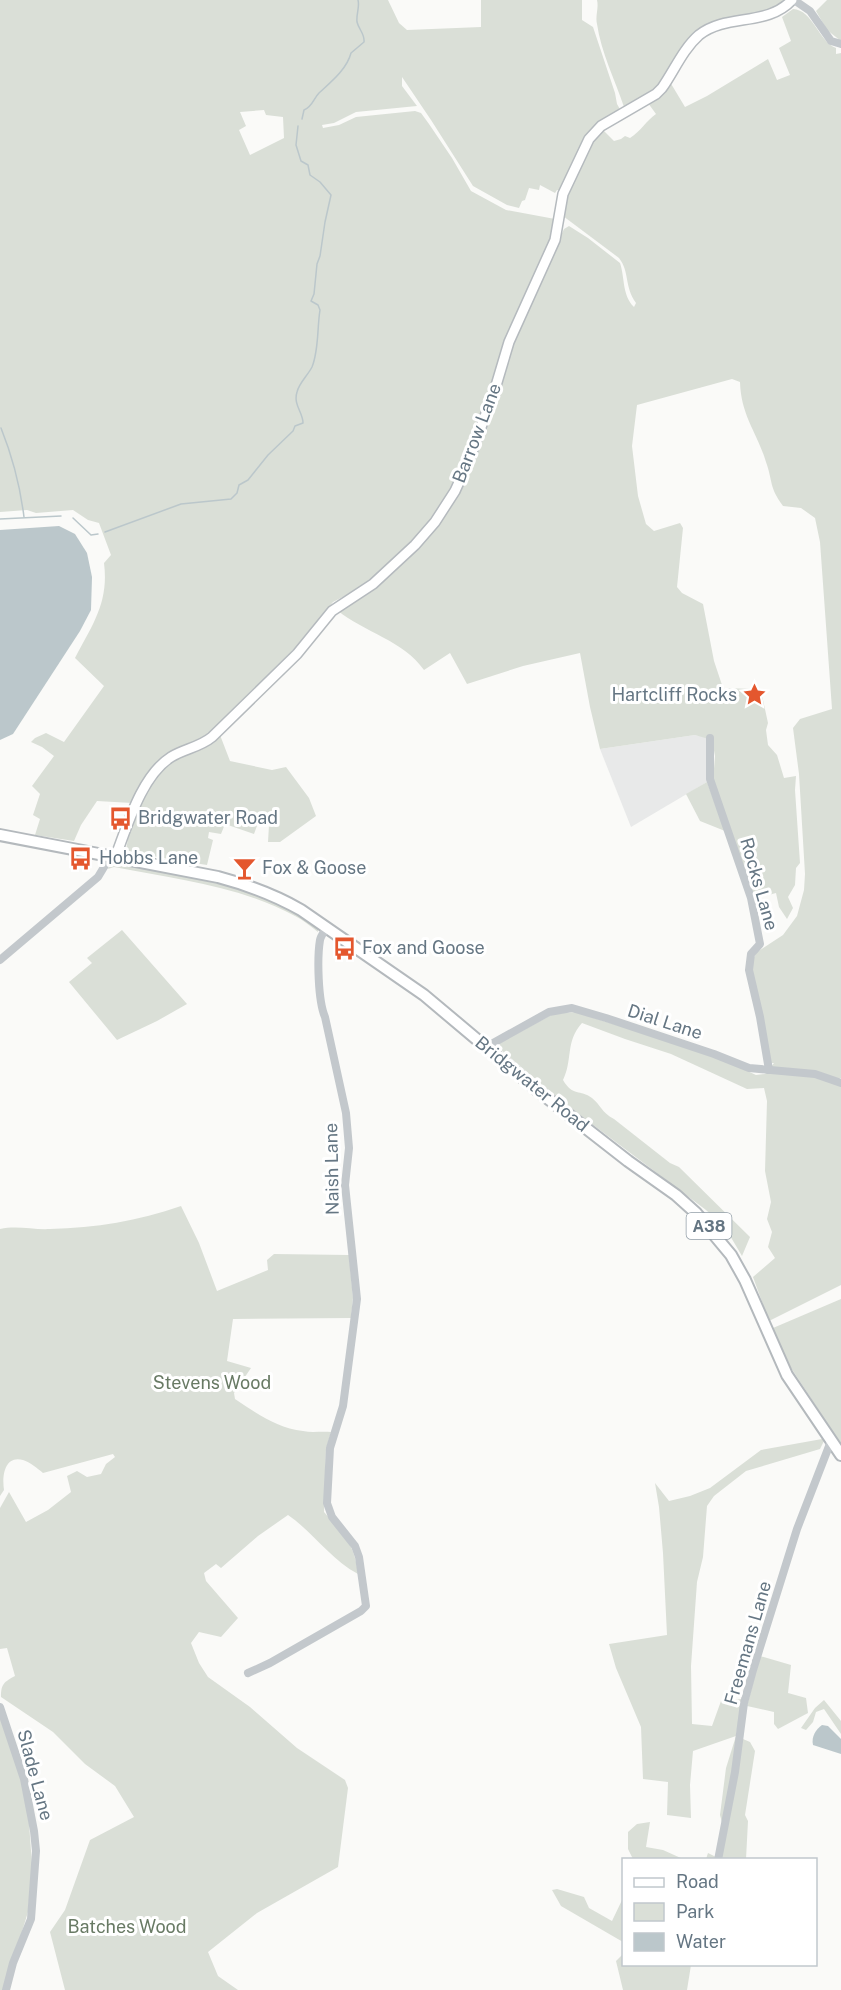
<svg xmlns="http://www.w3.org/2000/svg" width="841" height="1990" viewBox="0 0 841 1990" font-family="'Public Sans',sans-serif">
	<rect width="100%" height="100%" fill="#fafaf8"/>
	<path fill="#e8e9e9" d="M695,735L706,737L707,782L631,827L600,749Z"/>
	<g fill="#dadfd7" fill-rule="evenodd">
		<path d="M0,0H388L399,23L407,30L481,27V0H582V20L593,27L615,93L617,104L621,111L595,126L588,132L560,191L557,190L555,193L540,185L539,190L529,188L525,200L522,201L519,208L507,205L473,186L431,120L402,77V86L417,106L356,112L334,123L322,125L323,128L339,125L356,117L415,111L421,113L429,124L452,158L471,191L506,210L555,219L551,241L503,347L485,407L454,483L437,511L419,534L362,587L333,602L298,645L247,695L220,725L207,737L155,765L143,781L132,803L97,801L81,825L74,841L35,835L40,819L33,815L40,794L32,786L54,756L42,747L31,742L35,738L46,733L64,742L104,686L75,658C93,624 109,602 104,563L111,555L99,523L88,520L73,510L36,513L27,510L0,512ZM264,110L266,115L283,117L284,138L250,155L239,130L246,126L240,112Z"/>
		<path d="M597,0H786L776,9L733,18L686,43L655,90L627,107H624C615,80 601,52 597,24C595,16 599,8 597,0Z"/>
		<path d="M827,0H841V41L827,30L816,11Z"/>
		<path d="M793,9C813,10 818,41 836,48V54L841,53V1078L829,1082L841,1086V1285L769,1321L753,1277L775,1258L768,1247L772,1232L767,1219L771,1202L765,1171L767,1101L764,1088L747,1089L671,1054L625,1039L582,1023C565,1042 573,1060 563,1080C573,1097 580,1089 592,1098C601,1105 601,1112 614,1119L670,1163L679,1167L750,1237L742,1256L726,1229L706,1210L556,1097L499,1048L500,1043L553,1014L575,1012L715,1056L756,1075L765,1074L774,1063H771L751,971L752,961L757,952L783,935L797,916L804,890L805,874L799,774L793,728L800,719L832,709L820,542L815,518L801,508L783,506C769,487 773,482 766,462C757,432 741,416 740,382L732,379L637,405L632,446L638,496L646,524L654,531L680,523L683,528L677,587L682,593L703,604L714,661L723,688L754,689L761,691L768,723L766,730L768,745L777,755L784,778L796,776L795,790L800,863L796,868L795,885L788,897L793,908L787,919L779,907L776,893L757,898L753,896L713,781L715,756L712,740L695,735L600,749L590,707L580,653L523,666L467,684L450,653L424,670C403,640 365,633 337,610L367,592L453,499L510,345L564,229L569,226L588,238L620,263C625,278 622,295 634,307L636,303C624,286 630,272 619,258L563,216C568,187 582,151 602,129L614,141L621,139L625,136L630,138C641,131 646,121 656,114L648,103L670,82L685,107L707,96L768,59L777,80L790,75L779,48L791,41L782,17Z"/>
		<path d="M220,735L230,761L272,770L286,767L309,798L316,816L280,842H268L269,825L258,823L254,834L225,824L221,834L209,832L208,838L213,840L207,865L126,852C129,823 146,779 170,761C185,750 204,743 220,735Z"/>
		<path d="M707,782L725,831L700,821L686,794Z"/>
		<path d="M114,862L235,887L266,897L296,912L318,927V932C310,926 303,920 295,916C241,886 174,879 114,867L108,869L110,864Z"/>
		<path d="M122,930L187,1004L157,1021L117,1040L69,982L92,963L87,958Z"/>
		<path d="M181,1206L199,1243L217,1291L268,1270L267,1260L274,1254L349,1255L353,1298L351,1318L233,1319L227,1361L251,1368L234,1393L235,1399C256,1413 277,1428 303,1431C312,1433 321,1431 331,1432L326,1449L324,1512C343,1534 355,1544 358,1574C330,1559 314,1533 288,1515L258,1536L221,1568L216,1564L204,1573L206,1581L238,1618L221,1637L199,1632L191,1643L199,1663L208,1677L250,1707L297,1748L345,1780L348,1788L338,1867L257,1913L208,1952L218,1976L238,1990H65L50,1932L65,1910L90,1840L134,1817L115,1786L85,1764L53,1732L1,1697C1,1684 4,1682 15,1676L7,1648L0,1649V1508L9,1492L26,1522L48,1510L71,1492L67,1476L77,1471L87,1477L101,1474L106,1464L115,1457L113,1454L43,1473C37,1468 30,1462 23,1460C4,1455 2,1477 4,1490L0,1496V1229C17,1225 33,1230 50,1229C96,1228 138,1221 181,1206Z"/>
		<path d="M841,1299V1444L791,1368L773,1328Z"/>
		<path d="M822,1439L824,1441L820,1449L746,1471L714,1496L707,1506L703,1557L697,1582L691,1666L692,1724L712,1726L721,1701L742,1699L736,1736L750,1742L755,1751L745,1815L748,1821L746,1859H706L708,1853L716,1857L726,1838L720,1815L726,1768L736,1736L693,1751L690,1785L691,1818L667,1815L668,1782L643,1779L641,1727L616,1668L609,1644L667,1635L663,1553L659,1507L655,1483L669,1501L690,1496L710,1488L761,1450Z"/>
		<path d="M760,1656L791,1665L788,1693L806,1698L808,1713L778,1729L774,1724V1712L747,1706Z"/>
		<path d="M824,1700L841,1721V1734L824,1709L816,1712L813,1722L806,1730L801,1728L815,1708Z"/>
		<path d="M0,1714L24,1788L29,1823L32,1864L28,1912L4,1990H0Z"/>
		<path d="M650,1822L646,1847L663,1850L683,1859H633L628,1849V1832L637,1824Z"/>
		<path d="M557,1889L584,1897L589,1908L612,1921L623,1898V1942L561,1906L552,1890Z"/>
		<path d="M623,1954L624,1964L691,1965L687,1990H623L616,1961Z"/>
	</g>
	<g fill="#bbc7cb">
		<path d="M59,526L75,534L87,553L92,577L91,610L80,631L13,734L0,740V530Z"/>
		<path d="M822,1725L828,1726L841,1739V1754L813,1745C811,1737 816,1729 822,1725Z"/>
	</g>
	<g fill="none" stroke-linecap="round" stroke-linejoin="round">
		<g stroke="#bbc7cb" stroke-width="1.5">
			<path d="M302,119L304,110C313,106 313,99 319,93C331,82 347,69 351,53L364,42C365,34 359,30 357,22C356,14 360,7 358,0"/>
			<path d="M1,428C13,458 20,485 24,517"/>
			<path d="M73,518L91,535L98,534"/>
			<path d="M0,519L61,516"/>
			<path d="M105,532L181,504L231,499L237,493L239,485L248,480L268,455L293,431L295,426L303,423C303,412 293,405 297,392C299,383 308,375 312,367C319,350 317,328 320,310L318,305L311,301L314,294L317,264L320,256L325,222L331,195L320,182L310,175L308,165L301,161L296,145L298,126"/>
		</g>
		<defs>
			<path id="major" d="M115,858C127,827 141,776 171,757C184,749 200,747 212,737L297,654L332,611L373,584L415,545L435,522L455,491L469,460L495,389L509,342L555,240L563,194L589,139L601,126L656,94L662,88C674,71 683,49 699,35C727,13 767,27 792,0"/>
			<path id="highway" d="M0,835L218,877C248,885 275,895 301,910L424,995L537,1090L628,1161L676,1195L696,1213L731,1255L745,1280L787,1375L841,1455"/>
		</defs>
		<use href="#major" stroke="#b5babe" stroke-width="12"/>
		<use href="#highway" stroke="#b4b9bd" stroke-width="14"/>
		<g stroke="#c3c8cc" stroke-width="8">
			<path d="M794,0L810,11L831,41L841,44"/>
			<path d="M710,738V779L751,898L760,944L751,954L749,970L760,1017L769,1070"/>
			<path d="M0,960L98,877L110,857"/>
			<path d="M486,1047L549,1012L572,1008L606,1018L714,1054L749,1068L815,1074L841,1083"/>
			<path d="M248,1673L270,1663L361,1611L366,1606L359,1557L355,1546L332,1517L327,1503L330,1448L343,1406L357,1299L345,1185L349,1148L346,1113L325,1017C318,1001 317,958 320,940C321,935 325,931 327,927"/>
			<path d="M0,1707L24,1779L34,1831L36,1851L31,1919L13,1963L6,1990"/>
			<path d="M718,1860L735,1772L744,1703L753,1670L797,1529L831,1441"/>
		</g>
		<use href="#major" stroke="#fff" stroke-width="9"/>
		<use href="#highway" stroke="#fff" stroke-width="10"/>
	</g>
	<defs>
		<symbol id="sight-bare" viewBox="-9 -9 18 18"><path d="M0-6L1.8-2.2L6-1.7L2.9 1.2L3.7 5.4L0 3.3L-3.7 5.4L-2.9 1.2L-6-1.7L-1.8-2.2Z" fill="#e4572e" stroke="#fff" stroke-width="2.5" paint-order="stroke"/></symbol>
		<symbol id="bus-bare" viewBox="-9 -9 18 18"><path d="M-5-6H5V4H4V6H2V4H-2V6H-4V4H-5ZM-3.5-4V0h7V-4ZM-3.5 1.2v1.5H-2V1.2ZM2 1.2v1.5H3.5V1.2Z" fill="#e4572e" stroke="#fff" stroke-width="2.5" paint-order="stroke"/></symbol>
		<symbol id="bar-bare" viewBox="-9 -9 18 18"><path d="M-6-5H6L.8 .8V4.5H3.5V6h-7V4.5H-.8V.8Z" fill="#e4572e" stroke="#fff" stroke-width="2.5" paint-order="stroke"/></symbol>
	</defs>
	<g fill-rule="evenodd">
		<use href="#sight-bare" x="738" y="678" width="33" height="33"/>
		<use href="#bus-bare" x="104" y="802" width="33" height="33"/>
		<use href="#bus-bare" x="64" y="842" width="33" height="33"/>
		<use href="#bar-bare" x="228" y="852" width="33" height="33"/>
		<use href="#bus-bare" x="328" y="932" width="33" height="33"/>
	</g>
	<g text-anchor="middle" stroke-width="6" stroke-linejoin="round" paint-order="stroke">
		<rect fill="#fff" stroke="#939fa8" stroke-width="1.5" x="686.5" y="1213" width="45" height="26" rx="4.5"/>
		<g font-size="16" font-weight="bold" fill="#657683">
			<text x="709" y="1232">A38</text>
		</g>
		<g font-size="18" fill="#657683" stroke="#fff">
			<text transform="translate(477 433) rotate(-69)" y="6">Barrow Lane</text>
			<text transform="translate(759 884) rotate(74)" y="6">Rocks Lane</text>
			<text transform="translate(665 1022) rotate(18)" y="6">Dial Lane</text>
			<text transform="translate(532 1084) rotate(39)" y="6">Bridgwater Road</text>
			<text transform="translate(332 1169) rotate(-91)" y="6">Naish Lane</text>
			<text transform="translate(748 1643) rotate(-74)" y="6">Freemans Lane</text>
			<text transform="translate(35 1775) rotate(75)" y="6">Slade Lane</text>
		</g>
		<g font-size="18" fill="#657683" stroke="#fff" text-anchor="start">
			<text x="737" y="701" text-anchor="end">Hartcliff Rocks</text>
			<text x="138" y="824">Bridgwater Road</text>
			<text x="99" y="864">Hobbs Lane</text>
			<text x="262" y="874">Fox &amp; Goose</text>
			<text x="362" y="954">Fox and Goose</text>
		</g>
		<g font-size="18" fill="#687a64" stroke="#fff">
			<text x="212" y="1389">Stevens Wood</text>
			<text x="127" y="1933">Batches Wood</text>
		</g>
	</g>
	<rect x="622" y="1858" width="195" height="108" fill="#ffffff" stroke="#c1c8cd" stroke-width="1.5"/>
	<rect x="634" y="1878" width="30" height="9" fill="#ffffff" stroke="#c1c8cd" stroke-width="1.5"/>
	<text x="676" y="1888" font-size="18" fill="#657683">Road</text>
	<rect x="634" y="1903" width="30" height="18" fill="#dadfd7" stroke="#c1c8cd" stroke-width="1.5"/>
	<text x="676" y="1918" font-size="18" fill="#657683">Park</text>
	<rect x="634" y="1933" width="30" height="18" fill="#bbc7cb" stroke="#c1c8cd" stroke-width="1.5"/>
	<text x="676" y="1948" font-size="18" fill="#657683">Water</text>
</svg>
